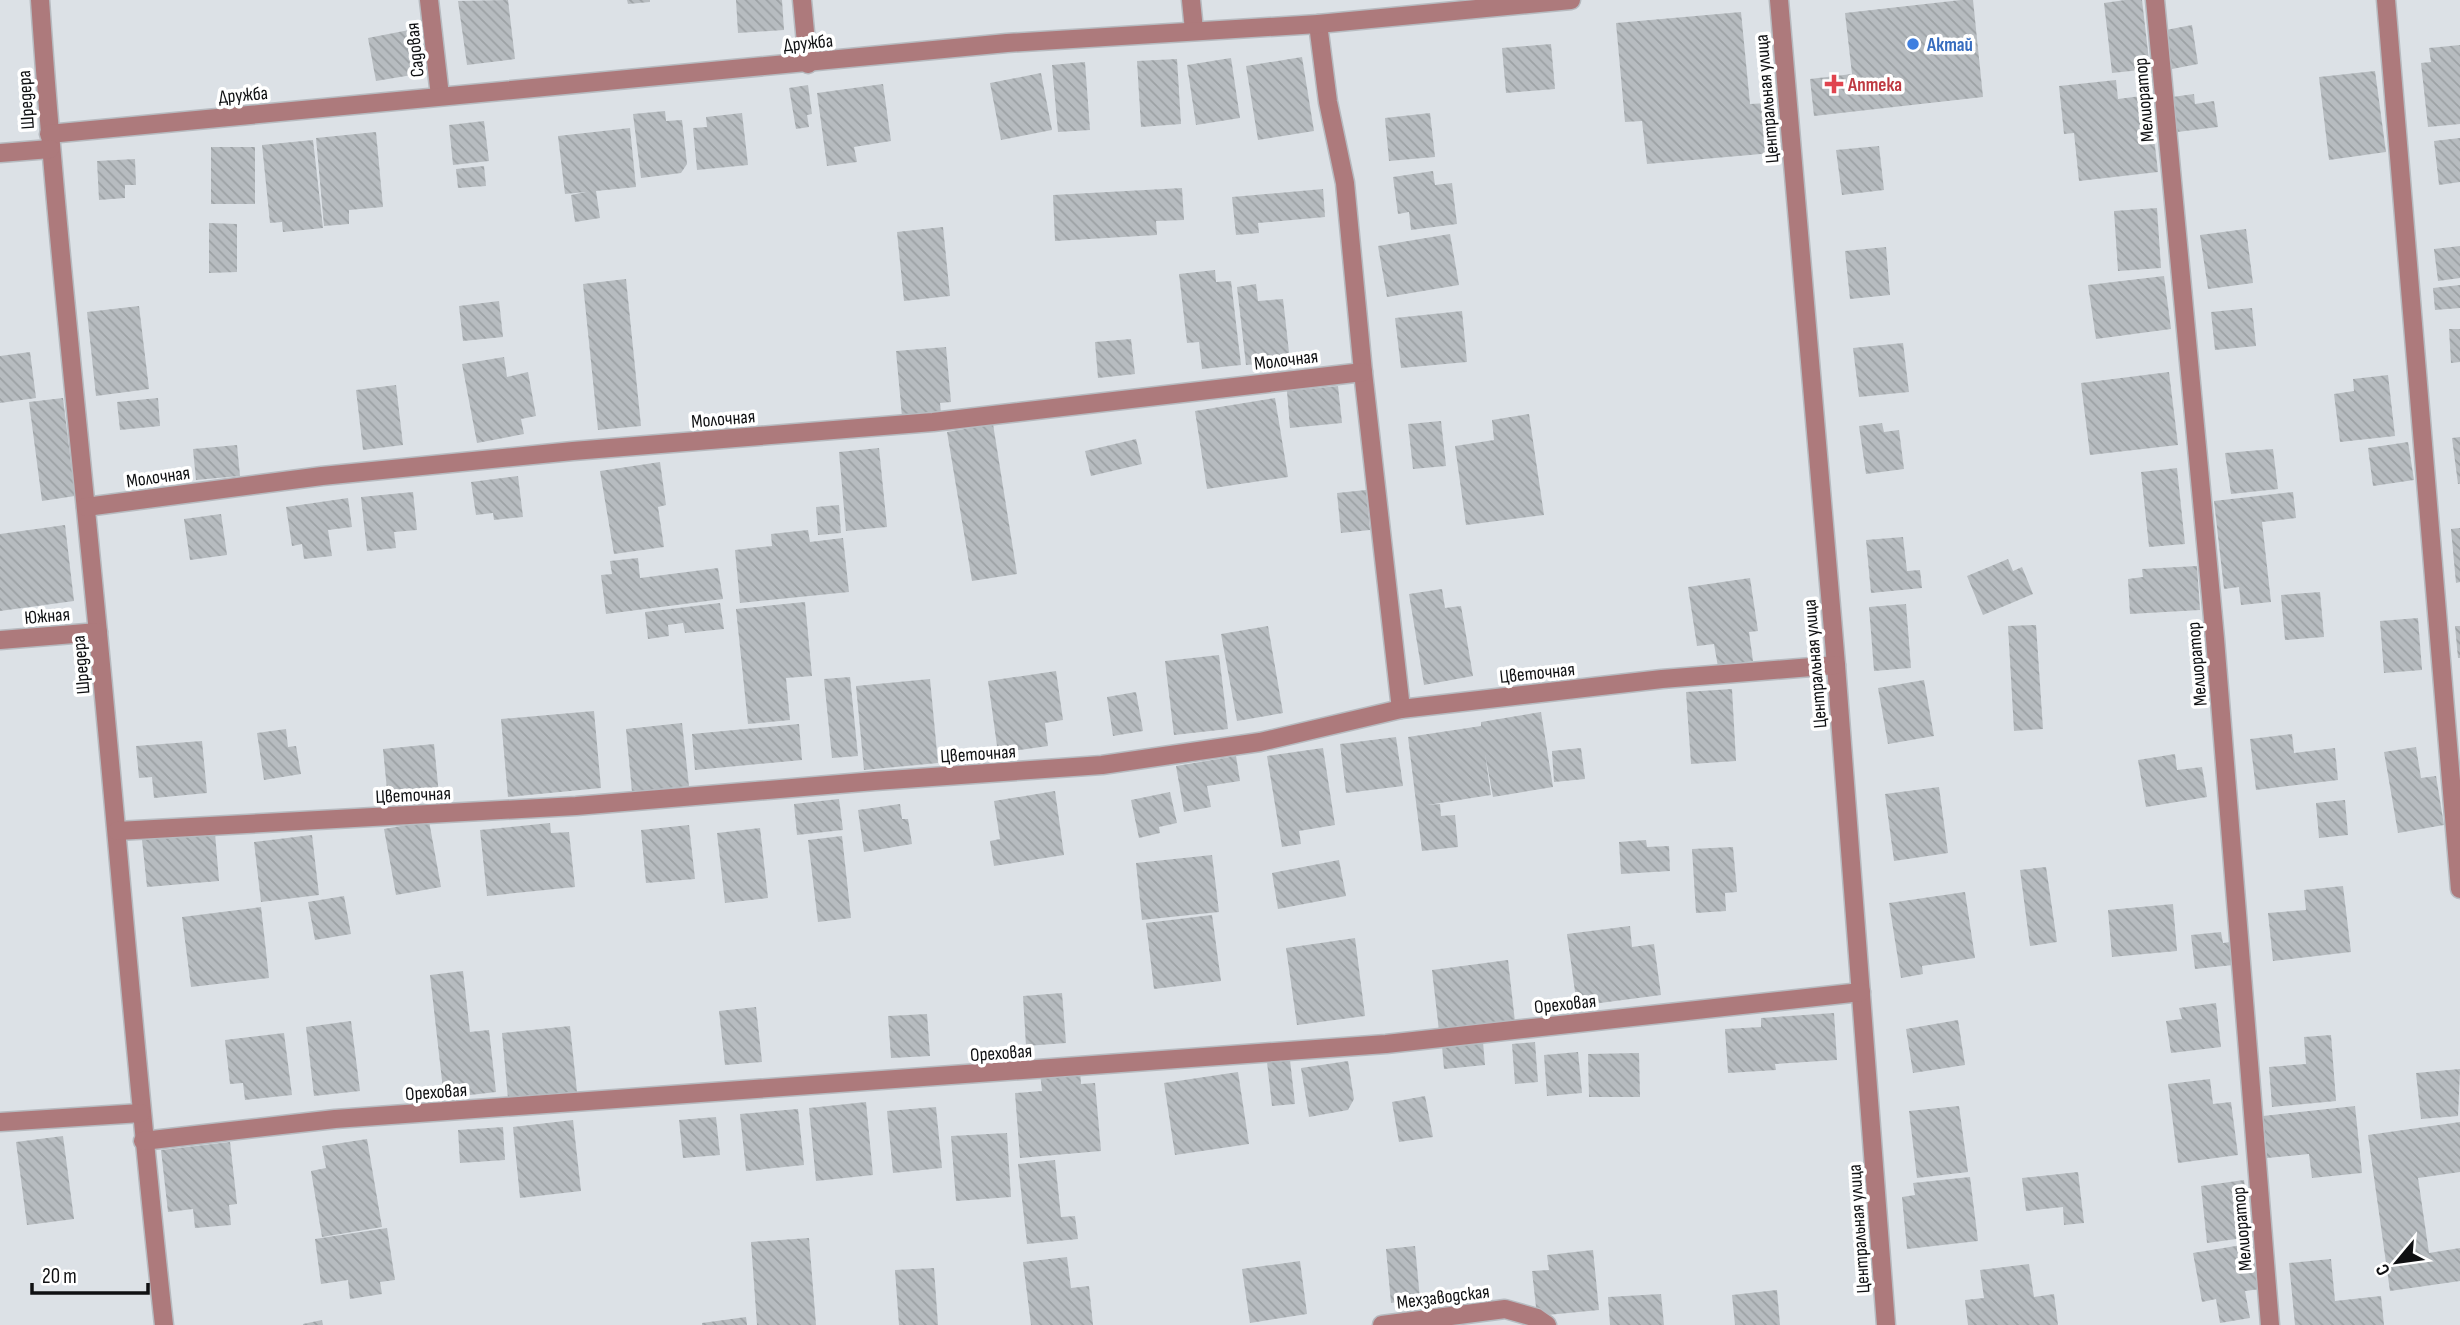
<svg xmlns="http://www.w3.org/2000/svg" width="2460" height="1325" viewBox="0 0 2460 1325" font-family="'Sofia Sans Condensed',sans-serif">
	<defs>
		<pattern id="building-back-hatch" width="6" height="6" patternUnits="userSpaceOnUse" patternTransform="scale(1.75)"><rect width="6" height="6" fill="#b7bcc0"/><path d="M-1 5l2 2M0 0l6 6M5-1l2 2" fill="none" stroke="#9ca1a4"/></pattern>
	</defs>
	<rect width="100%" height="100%" fill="#dce1e6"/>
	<g fill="url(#building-back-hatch)">
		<path d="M508,0L515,59L467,65L458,1Z"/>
		<path d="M627,0H650V2L628,4Z"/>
		<path d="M736,0H782L784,30L738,33Z"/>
		<path d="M1961,0H1973L1983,97L1814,116L1810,79L1852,74L1845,13Z"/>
		<path d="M2125,0H2142L2150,69L2112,73L2104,3Z"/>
		<path d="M1741,12L1750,104L1768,103L1772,153L1647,164L1642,121L1625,122L1616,23Z"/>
		<path d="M2192,25L2198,64L2172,69L2166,30Z"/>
		<path d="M409,30L418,74L376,81L368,38Z"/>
		<path d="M1551,44L1555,89L1506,93L1502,48Z"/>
		<path d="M2460,45V124L2428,127L2421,63L2431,62L2429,48Z"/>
		<path d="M1302,57L1314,131L1258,140L1246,66Z"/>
		<path d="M1231,58L1240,118L1196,125L1187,65Z"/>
		<path d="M1177,59L1181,124L1141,127L1137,61Z"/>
		<path d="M1085,62L1090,130L1058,132L1052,65Z"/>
		<path d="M2375,71L2386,152L2329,160L2319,77Z"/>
		<path d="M1041,73L1052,130L1001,140L990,83Z"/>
		<path d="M2116,80L2118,99L2149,95L2158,172L2079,181L2074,133L2064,134L2059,86Z"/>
		<path d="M883,84L891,141L854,147L857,162L827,166L817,93Z"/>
		<path d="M808,85L812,114L807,115L809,127L796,129L789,88Z"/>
		<path d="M2194,94L2195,104L2214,101L2218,127L2177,132L2172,97Z"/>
		<path d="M665,111L666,121L682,120L687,164L681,173L641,178L633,114Z"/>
		<path d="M742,113L748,165L697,170L693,128L707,127L706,117Z"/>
		<path d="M1430,113L1435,157L1389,161L1385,118Z"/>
		<path d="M484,121L489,161L453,165L449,125Z"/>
		<path d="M630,128L636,187L596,191L600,218L575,222L571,195L586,192L565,194L558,136Z"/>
		<path d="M376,132L383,207L349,210V224L324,226L316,138Z"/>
		<path d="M2460,138V182L2439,185L2434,141Z"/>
		<path d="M313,140L323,228L283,232L282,222L270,223L262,145Z"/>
		<path d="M1879,146L1884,190L1842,195L1836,150Z"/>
		<rect x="211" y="147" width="44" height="57"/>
		<path d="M135,159L136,185H125V198L99,200L97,161Z"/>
		<path d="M484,166L486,186L458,188L456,169Z"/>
		<path d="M1433,171L1435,185L1452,183L1457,224L1411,230L1409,212L1398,214L1393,177Z"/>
		<path d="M1182,188L1184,220L1156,221L1157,235L1055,241L1053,195Z"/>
		<path d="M1323,189L1325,217L1258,223L1259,233L1236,235L1232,197Z"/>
		<path d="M2157,208L2161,268L2118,271L2114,211Z"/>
		<path d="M209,223L237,224V272L209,273Z"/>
		<path d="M943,227L950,296L904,301L897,232Z"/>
		<path d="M2246,229L2253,283L2208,289L2200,235Z"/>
		<path d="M1450,234L1459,285L1387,297L1378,246Z"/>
		<path d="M2460,246V278L2438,281L2434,249Z"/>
		<path d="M1886,247L1890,295L1850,299L1845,251Z"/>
		<path d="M1215,270L1216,282L1231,281L1241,365L1202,369L1199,342L1187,343L1179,274Z"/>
		<path d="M2164,276L2171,329L2096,339L2088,285Z"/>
		<path d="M626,279L641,426L598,430L583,284Z"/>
		<path d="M1256,284L1258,301L1283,299L1290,361L1246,365L1237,287Z"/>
		<path d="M2460,285V308L2435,310L2433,288Z"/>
		<path d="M499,301L503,337L463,341L459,306Z"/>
		<path d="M139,306L149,389L96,396L87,312Z"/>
		<path d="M2252,308L2256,346L2215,350L2211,312Z"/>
		<path d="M1462,311L1467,362L1401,368L1395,318Z"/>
		<path d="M2449,329H2460V362L2451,363Z"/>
		<path d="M1131,339L1135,374L1098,378L1095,342Z"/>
		<path d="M1903,343L1909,392L1859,397L1853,348Z"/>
		<path d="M946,347L951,402L940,403L941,413L902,417L896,351Z"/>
		<path d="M30,352L36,398L0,403V356Z"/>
		<path d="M504,357L507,377L528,372L536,416L521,419L524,434L477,443L462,364Z"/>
		<path d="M2169,372L2178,445L2090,455L2081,383Z"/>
		<path d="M2388,375L2395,436L2340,442L2334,394L2354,391L2353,379Z"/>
		<path d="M396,385L403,445L363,450L356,390Z"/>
		<path d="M1338,386L1342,423L1290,428L1287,391Z"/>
		<path d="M63,398L75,496L42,501L29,402Z"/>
		<path d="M158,398L160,426L120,430L117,402Z"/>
		<path d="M1275,398L1288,477L1207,489L1195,411Z"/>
		<path d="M1529,414L1544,515L1466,525L1455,446L1494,440L1492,420Z"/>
		<path d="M1441,421L1446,466L1413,469L1408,424Z"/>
		<path d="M1882,423L1884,432L1899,430L1904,469L1866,474L1859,426Z"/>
		<path d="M993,424L1017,574L972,581L947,432Z"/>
		<path d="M2460,437V484H2458L2452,438Z"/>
		<path d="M1136,439L1142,464L1091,476L1085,451Z"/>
		<path d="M2408,442L2414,480L2373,486L2368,448Z"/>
		<path d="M237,445L240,476L196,480L193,449Z"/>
		<path d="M879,448L887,527L846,531L839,452Z"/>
		<path d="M2273,449L2278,489L2231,494L2225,453Z"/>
		<path d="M660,462L666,505L658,507L664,547L614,554L600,471Z"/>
		<path d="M2177,468L2185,544L2149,547L2141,472Z"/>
		<path d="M518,476L523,517L494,520L493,513L476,515L471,482Z"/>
		<path d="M1366,490L1370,530L1341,533L1337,493Z"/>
		<path d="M413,492L417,530L394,532L396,548L367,551L361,497Z"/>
		<path d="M2293,492L2296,518L2262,522L2271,602L2241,605L2239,587L2224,589L2214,501Z"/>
		<path d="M348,498L352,527L328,530L332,556L304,559L302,544L292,546L286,507Z"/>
		<path d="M839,505L841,533L818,535L816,507Z"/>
		<path d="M221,514L227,555L190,560L184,519Z"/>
		<path d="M65,525L74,601L0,611V534Z"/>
		<path d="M2460,528V582L2456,583L2451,529Z"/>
		<path d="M808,530L810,542L843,538L849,592L740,603L735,550L772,546L771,534Z"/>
		<path d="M1903,537L1907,571L1920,570L1922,588L1871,593L1866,540Z"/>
		<path d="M638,558L640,578L718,568L723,599L606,614L601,575L612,574L610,561Z"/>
		<path d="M2008,559L2013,571L2022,567L2033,594L1983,615L1967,576Z"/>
		<path d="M2197,566L2200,610L2130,614L2128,579L2143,577L2142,569Z"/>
		<path d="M1750,578L1758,631L1749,632L1753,661L1718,667L1714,644L1697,646L1688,587Z"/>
		<path d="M1442,589L1445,608L1461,606L1473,676L1424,685L1409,594Z"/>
		<path d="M2320,592L2324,637L2285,640L2281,595Z"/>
		<path d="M805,602L812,676L786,678L790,720L748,724L736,609Z"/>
		<path d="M720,603L724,629L685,633L683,623L668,625L669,636L648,639L645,612Z"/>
		<path d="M1906,604L1911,668L1874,671L1869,607Z"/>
		<path d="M2418,618L2422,670L2384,673L2380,621Z"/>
		<path d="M2036,625L2043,729L2014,731L2008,626Z"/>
		<path d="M1268,626L1283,713L1237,721L1221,634Z"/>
		<path d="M2455,626H2460V658H2458Z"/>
		<path d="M1219,655L1228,729L1174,735L1165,661Z"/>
		<path d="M1056,671L1063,720L1045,723L1048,746L998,753L988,681Z"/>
		<path d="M850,677L858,756L832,758L824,679Z"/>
		<path d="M930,679L938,763L864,770L856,686Z"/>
		<path d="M1924,680L1934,736L1888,744L1878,688Z"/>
		<path d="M1732,689L1736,761L1691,764L1686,692Z"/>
		<path d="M1136,692L1143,731L1113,736L1107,697Z"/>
		<path d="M594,711L601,788L508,797L501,719Z"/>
		<path d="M1541,712L1553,787L1493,797L1485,754L1491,795L1427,805L1440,804L1441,816L1455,815L1458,847L1422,851L1408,737L1481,726V722Z"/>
		<path d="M682,723L689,786L632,792L626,729Z"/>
		<path d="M799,724L802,760L695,770L692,734Z"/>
		<path d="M286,729L288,747L296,746L301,774L264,780L257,733Z"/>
		<path d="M2292,734L2294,753L2335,748L2338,780L2256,790L2250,739Z"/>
		<path d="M1396,737L1403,786L1346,793L1340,744Z"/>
		<path d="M202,741L207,793L154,798L152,777L139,778L136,746Z"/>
		<path d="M434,744L439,795L388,800L383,749Z"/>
		<path d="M2416,747L2421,778L2436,776L2444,825L2398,833L2384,752Z"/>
		<path d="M1323,748L1335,825L1299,831L1301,844L1282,847L1267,756Z"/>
		<path d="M1581,748L1585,779L1554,782L1552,751Z"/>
		<path d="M2175,754L2177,770L2202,767L2207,797L2146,807L2138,760Z"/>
		<path d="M1236,756L1240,781L1207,786L1211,807L1184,812L1176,766Z"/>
		<path d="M1939,787L1948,853L1894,861L1885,794Z"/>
		<path d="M1055,791L1064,855L994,866L990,841L1000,839L994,801Z"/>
		<path d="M1170,792L1177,823L1159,827L1160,833L1139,838L1131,800Z"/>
		<path d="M839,799L843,830L797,835L794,804Z"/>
		<path d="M2345,800L2348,835L2319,838L2316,803Z"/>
		<path d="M900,804L902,819H908L912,844L864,852L858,810Z"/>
		<path d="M429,821L441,887L396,895L384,829Z"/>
		<path d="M550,823L551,833L569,832L575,887L487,896L480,830Z"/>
		<path d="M689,825L695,879L646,883L641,830Z"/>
		<path d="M760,828L768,898L725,903L717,833Z"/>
		<path d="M215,833L219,881L147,887L142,840Z"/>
		<path d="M312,835L319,895L261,902L254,842Z"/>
		<path d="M842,836L851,918L818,922L808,840Z"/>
		<path d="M1646,840L1647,847L1669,846L1670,871L1621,874L1619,842Z"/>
		<path d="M1733,847L1737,892L1725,893L1726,911L1696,913L1692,849Z"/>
		<path d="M1212,855L1219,912L1142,920L1136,863Z"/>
		<path d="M1339,860L1346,896L1278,909L1272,873Z"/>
		<path d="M2046,867L2057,942L2030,946L2020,870Z"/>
		<path d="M2343,886L2351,952L2273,961L2268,913L2306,910L2304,890Z"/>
		<path d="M1965,892L1975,958L1922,966L1923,974L1901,978L1889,903Z"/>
		<path d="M344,896L351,934L315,940L308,902Z"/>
		<path d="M2173,904L2177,951L2112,957L2108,910Z"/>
		<path d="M261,907L269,978L191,987L182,917Z"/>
		<path d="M1212,915L1221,981L1154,989L1146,923Z"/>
		<path d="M1630,926L1632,947L1654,944L1661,995L1577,1006L1567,934Z"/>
		<path d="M2221,932L2223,943L2230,942L2233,965L2195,969L2191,935Z"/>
		<path d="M1355,938L1365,1016L1297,1025L1286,948Z"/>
		<path d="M1508,960L1515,1022L1439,1031L1432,970Z"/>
		<path d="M463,971L470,1032L489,1030L496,1092L444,1098L430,975Z"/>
		<path d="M1062,993L1066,1043L1026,1046L1023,996Z"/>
		<path d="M2216,1003L2221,1047L2171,1053L2166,1021L2182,1019L2179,1008Z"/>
		<path d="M756,1007L762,1062L725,1065L719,1011Z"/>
		<path d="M1834,1013L1837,1060L1775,1064L1776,1070L1728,1073L1725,1029L1761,1027V1018Z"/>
		<path d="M927,1014L930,1056L891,1058L888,1016Z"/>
		<path d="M1958,1020L1965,1065L1913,1073L1906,1029Z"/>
		<path d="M351,1021L360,1091L314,1096L306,1027Z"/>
		<path d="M570,1026L577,1092L508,1099L502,1033Z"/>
		<path d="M284,1033L292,1095L245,1100L243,1083L230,1084L225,1040Z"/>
		<path d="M2331,1035L2336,1101L2272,1107L2269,1067L2306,1064L2304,1037Z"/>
		<path d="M1483,1042L1485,1065L1444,1069L1442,1046Z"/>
		<path d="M1535,1042L1538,1082L1515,1084L1512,1044Z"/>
		<path d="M1578,1052L1582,1093L1547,1096L1544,1055Z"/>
		<path d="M1639,1053L1640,1097H1589L1588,1054Z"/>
		<path d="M1290,1060L1295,1104L1272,1106L1267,1062Z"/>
		<path d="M1348,1061L1354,1099L1348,1110L1309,1117L1301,1068Z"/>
		<path d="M2460,1069L2458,1116L2421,1119L2416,1073Z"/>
		<path d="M1080,1070L1081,1084L1095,1083L1101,1151L1020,1158L1015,1093L1042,1091L1040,1073Z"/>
		<path d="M1238,1072L1249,1144L1175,1155L1164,1083Z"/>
		<path d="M2210,1079L2213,1104L2231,1102L2238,1155L2178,1163L2168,1084Z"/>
		<path d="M1425,1096L1433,1137L1399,1142L1392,1102Z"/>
		<path d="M866,1102L873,1175L816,1181L809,1108Z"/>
		<path d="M1959,1106L1968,1172L1917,1178L1909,1111Z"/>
		<path d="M2355,1106L2362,1173L2312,1178L2309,1154L2267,1158L2263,1116Z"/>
		<path d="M936,1107L942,1168L893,1173L887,1111Z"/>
		<path d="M798,1109L804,1165L746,1171L740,1114Z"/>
		<path d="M716,1117L720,1155L683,1158L679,1120Z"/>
		<path d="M573,1120L581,1191L520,1198L513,1127Z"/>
		<path d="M2460,1122V1172L2418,1178L2429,1253L2460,1248V1281L2390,1291L2368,1135Z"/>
		<path d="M503,1127L505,1160L460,1163L458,1130Z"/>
		<path d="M1007,1133L1011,1197L956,1201L951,1136Z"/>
		<path d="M63,1136L74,1219L27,1225L16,1142Z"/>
		<path d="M367,1139L382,1227L322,1237L311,1171L326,1168L322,1146Z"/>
		<path d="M230,1142L237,1204L229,1205L231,1225L195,1228L193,1209L168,1212L161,1150Z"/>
		<path d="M1055,1160L1061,1217L1075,1216L1078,1239L1027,1244L1018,1164Z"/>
		<path d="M2078,1172L2084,1223L2064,1225L2063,1207L2026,1211L2022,1178Z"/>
		<path d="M1970,1177L1978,1241L1907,1249L1902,1197L1915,1195L1913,1183Z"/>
		<path d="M2244,1180L2251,1237L2207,1243L2201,1186Z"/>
		<path d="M387,1228L395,1280L380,1282L382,1294L350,1299L348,1280L321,1284L315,1239Z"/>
		<path d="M809,1238L816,1325H757L751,1242Z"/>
		<path d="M2254,1243L2261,1289L2245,1291L2250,1318L2220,1323L2216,1299L2202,1302L2193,1253Z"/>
		<path d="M1415,1246L1420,1299L1391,1303L1386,1249Z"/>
		<path d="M1593,1250L1599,1310L1537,1316L1532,1271L1549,1270L1547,1255Z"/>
		<path d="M1067,1257L1071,1288L1089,1286L1093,1325H1031L1023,1262Z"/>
		<path d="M2331,1259L2335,1301L2381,1296L2384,1325H2295L2289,1263Z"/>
		<path d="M1300,1261L1307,1314L1250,1323L1242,1269Z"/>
		<path d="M2029,1264L2034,1297L2054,1294L2058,1325H1968L1965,1300L1984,1298L1980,1270Z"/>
		<path d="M934,1268L938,1325H899L895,1270Z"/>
		<path d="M1777,1290L1780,1325H1735L1732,1295Z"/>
		<path d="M1661,1294L1664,1325H1610L1608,1297Z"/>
		<path d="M746,1317L747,1325H702V1323Z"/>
		<path d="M322,1320L323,1325H303V1324Z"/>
	</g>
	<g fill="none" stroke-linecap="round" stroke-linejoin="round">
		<defs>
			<g id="minor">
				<path d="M40,0C54,211 78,422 98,633C120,863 138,1095 164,1325"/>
				<path d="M429,0L440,96"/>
				<path d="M802,0L808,64"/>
				<path d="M1191,0L1194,30"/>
				<path d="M1779,0L1836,665L1886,1325"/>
				<path d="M2155,0L2215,639L2270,1325"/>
				<path d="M2386,0L2460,889"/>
				<path d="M1318,24L1328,102L1345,183L1363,372L1401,709"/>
				<path d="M49,134L1007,43L1318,24L1571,0"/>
				<path d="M0,153L50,149"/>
				<path d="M86,507L322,476L573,451L933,422L1363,372"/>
				<path d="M0,640L98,632"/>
				<path d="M117,831L576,806L875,781L1102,765L1260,742L1401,709L1662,679L1836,665"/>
				<path d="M0,1122L141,1113"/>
				<path d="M143,1141L335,1119L1386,1044L1861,992"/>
				<path d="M1382,1325L1505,1309L1537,1318L1547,1325"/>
			</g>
		</defs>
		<use href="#minor" stroke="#b7bbc0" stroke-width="21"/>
		<use href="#minor" stroke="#ad7a7c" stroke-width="18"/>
	</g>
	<circle fill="#3f7fe0" stroke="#fff" stroke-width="2.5" cx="1913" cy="44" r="7"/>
	<path fill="#e0444e" stroke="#fff" stroke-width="2.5" d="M1830.5 73.5h7v7h7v7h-7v7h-7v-7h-7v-7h7z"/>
	<g text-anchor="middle" stroke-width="7" stroke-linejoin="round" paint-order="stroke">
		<g font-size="19" fill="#0f1012" stroke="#fff">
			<text transform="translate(808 42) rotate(-6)" y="7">Дружба</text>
			<text transform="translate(414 50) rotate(-96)" y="7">Садовая</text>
			<text transform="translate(243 94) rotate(-5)" y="7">Дружба</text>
			<text transform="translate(1766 99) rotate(-95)" y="7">Центральная улица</text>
			<text transform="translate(25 100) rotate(-94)" y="7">Шредера</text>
			<text transform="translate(2143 100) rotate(-95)" y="7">Мелиоратор</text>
			<text transform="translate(1286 359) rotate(-7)" y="7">Молочная</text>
			<text transform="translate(723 418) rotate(-5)" y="7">Молочная</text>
			<text transform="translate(158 476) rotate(-8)" y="7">Молочная</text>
			<text transform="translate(47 615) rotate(-5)" y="7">Южная</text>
			<text transform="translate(1814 664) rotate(-95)" y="7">Центральная улица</text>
			<text transform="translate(2196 664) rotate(-95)" y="7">Мелиоратор</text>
			<text transform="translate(80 665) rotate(-95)" y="7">Шредера</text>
			<text transform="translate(1537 672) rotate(-6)" y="7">Цветочная</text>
			<text transform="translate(978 753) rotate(-4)" y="7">Цветочная</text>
			<text transform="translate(413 794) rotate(-3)" y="7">Цветочная</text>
			<text transform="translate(1565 1003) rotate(-6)" y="7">Ореховая</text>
			<text transform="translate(1001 1052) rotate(-4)" y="7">Ореховая</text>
			<text transform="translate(436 1091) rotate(-4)" y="7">Ореховая</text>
			<text transform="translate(1858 1229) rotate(-94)" y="7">Центральная улица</text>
			<text transform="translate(2241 1229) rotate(-95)" y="7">Мелиоратор</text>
			<text transform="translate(1443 1296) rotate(-7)" y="7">Мехзаводская</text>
		</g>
		<g font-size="19" font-weight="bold" fill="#366cbe" stroke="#fff" text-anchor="start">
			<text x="1927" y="51">Актай</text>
		</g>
		<g font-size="19" font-weight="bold" fill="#be3a42" stroke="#fff" text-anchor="start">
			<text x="1848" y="91">Аптека</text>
		</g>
	</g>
	<g transform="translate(2397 1262) rotate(241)" stroke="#ffffff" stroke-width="5" paint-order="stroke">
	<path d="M0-5L12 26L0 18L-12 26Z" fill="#0f1012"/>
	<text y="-10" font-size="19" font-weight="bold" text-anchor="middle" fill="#0f1012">С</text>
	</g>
	<path d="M32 1283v10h116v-10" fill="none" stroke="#0f1012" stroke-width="3.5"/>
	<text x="42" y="1283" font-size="21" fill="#0f1012" stroke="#ffffff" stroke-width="5" paint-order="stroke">20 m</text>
</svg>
